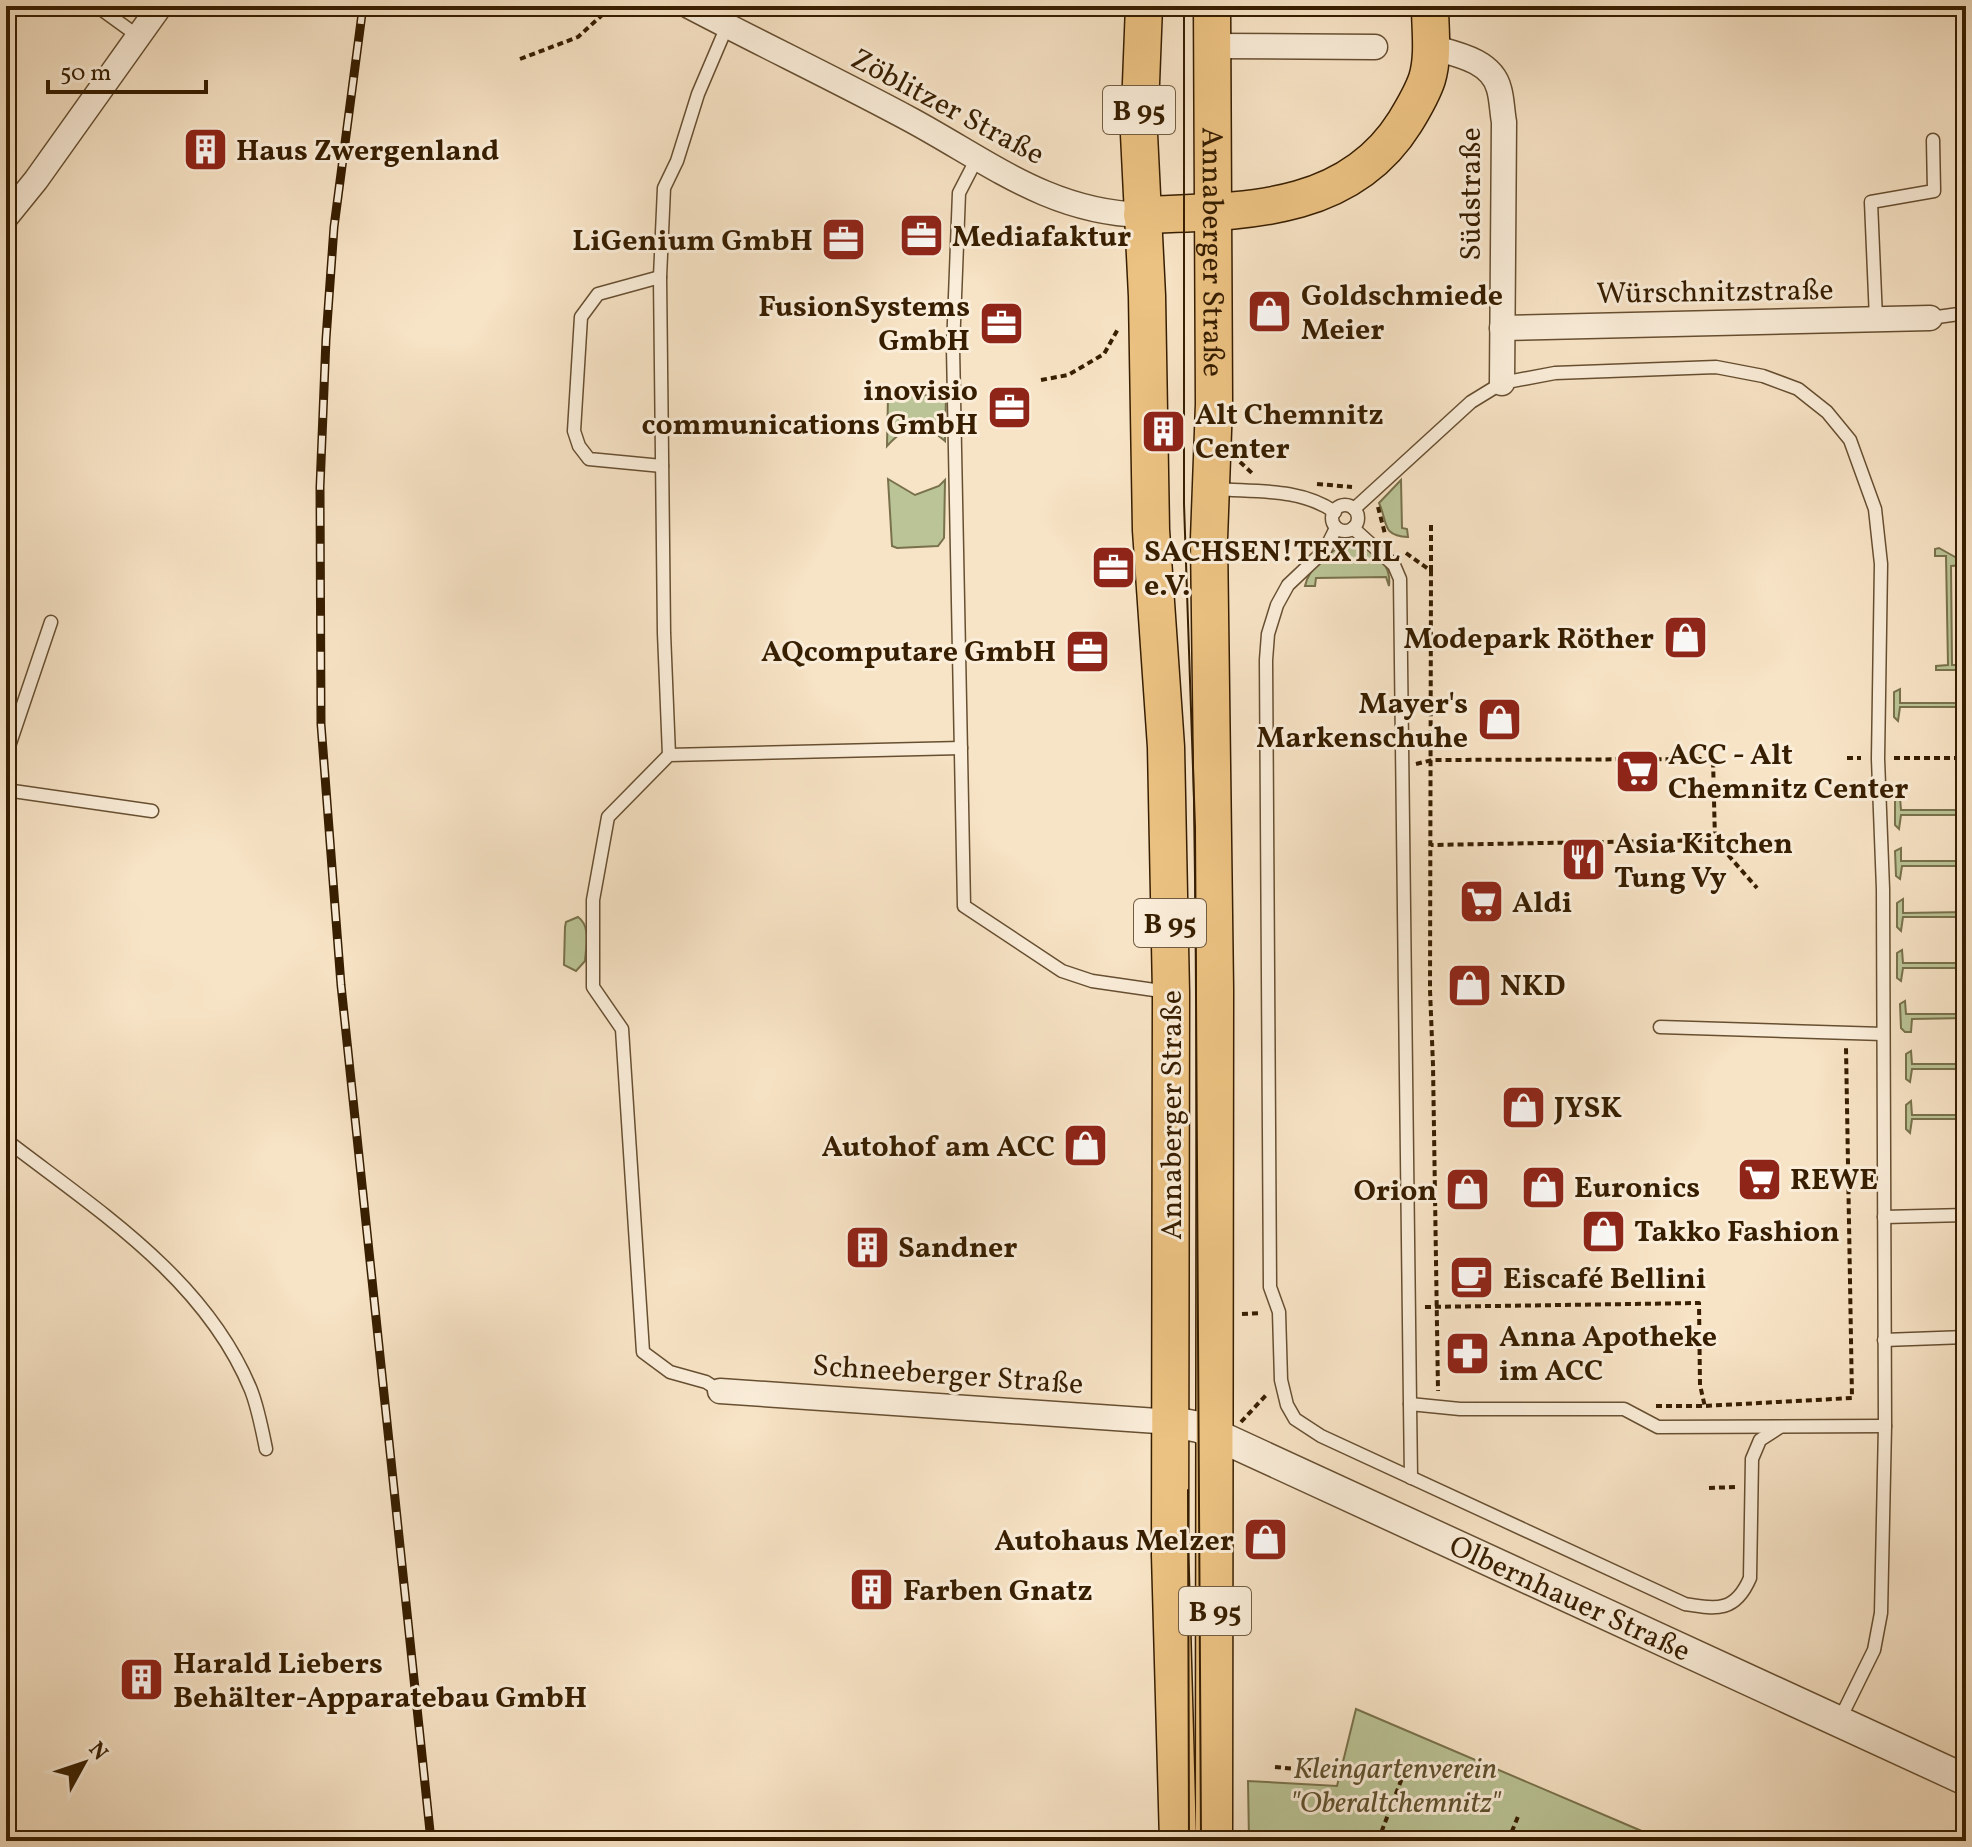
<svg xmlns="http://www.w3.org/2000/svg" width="1972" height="1847" viewBox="0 0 1972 1847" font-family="Vollkorn,serif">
	<rect width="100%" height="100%" fill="#f7e3c5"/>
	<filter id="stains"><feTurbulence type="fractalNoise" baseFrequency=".0025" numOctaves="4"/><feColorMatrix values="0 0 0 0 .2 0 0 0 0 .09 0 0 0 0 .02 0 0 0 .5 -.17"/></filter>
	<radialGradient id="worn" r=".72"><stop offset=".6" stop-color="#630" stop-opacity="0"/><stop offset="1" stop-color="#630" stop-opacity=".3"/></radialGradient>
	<g fill="#bac496" stroke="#78714b" stroke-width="2">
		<path d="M946,395L945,441C922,421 907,424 887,446L888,396Z"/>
		<path d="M888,479L915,495L939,486L945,480L944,538L938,546L897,548L892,546Z"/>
		<path d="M1401,480L1402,528L1407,529L1408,537C1381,536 1388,522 1379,503Z"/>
		<path d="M1348,544C1371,545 1392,563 1389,586L1386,577L1316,578L1315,586H1305C1308,569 1331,549 1348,544Z"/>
		<path d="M1939,548L1964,562V565L1951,566L1952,665H1962V670H1936V666L1948,665L1946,556H1935V549Z"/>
		<path d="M1900,689V703H1966V707H1900L1898,721L1894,717V692Z"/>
		<path d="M1900,797L1901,810H1966V815H1901L1899,829L1895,825V801Z"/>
		<path d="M1901,848V861H1966V866H1902L1900,879L1896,876L1895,851Z"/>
		<path d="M1903,899V913L1966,912V917H1903L1901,931L1897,927V903Z"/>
		<path d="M578,917C591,926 586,946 585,961L576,971L564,965L565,927L566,922Z"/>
		<path d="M1902,950L1903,963H1966V968H1903L1901,981L1897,978V953Z"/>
		<path d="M1905,1001L1906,1014H1966V1018L1912,1019L1911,1032H1905L1901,1028L1900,1004Z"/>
		<path d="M1911,1051L1912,1064H1966V1069H1912L1910,1082L1906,1079V1054Z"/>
		<path d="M1911,1101L1912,1115H1966V1119H1912L1910,1133L1906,1129V1105Z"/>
		<path d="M1356,1709L1644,1832L1660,1841H1249L1248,1781L1337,1786Z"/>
	</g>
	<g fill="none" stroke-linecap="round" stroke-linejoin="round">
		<defs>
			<g id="service">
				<path d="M98,7L138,36"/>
				<path d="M976,160L959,193L953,348L964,906L1062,971L1092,981L1168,992"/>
				<path d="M660,277L598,294L581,317L574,431L579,446L589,459L662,466"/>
				<path d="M1930,318L1966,313"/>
				<path d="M1876,319L1871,202L1934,191L1933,140"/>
				<path d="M1216,489C1257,492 1300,488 1335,512"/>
				<circle cx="1345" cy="518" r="13"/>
				<path d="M1354,509L1471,402L1502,383L1555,373L1716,367L1763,376L1798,389L1827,412L1850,440L1875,509L1881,564L1878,759L1883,889L1885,1426L1881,1613L1874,1650L1839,1721"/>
				<path d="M1336,528L1325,550L1288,585L1277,605L1268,634L1266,660L1270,1287L1279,1312L1281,1380L1287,1405L1295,1419L1321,1436L1685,1604C1716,1609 1735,1613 1750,1578L1752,1459L1760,1440L1780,1427"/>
				<path d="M1353,528L1394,565L1400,579L1410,1404"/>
				<path d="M6,755L51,622"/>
				<path d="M669,755L664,633L660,277L664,188L677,161L698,94L727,26"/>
				<path d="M6,790L152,811"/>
				<path d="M1660,1027L1883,1034"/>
				<path d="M6,1140C97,1210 205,1278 251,1390C258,1408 262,1429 266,1449"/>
				<path d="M1884,1217L1966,1215"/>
				<path d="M1884,1340L1966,1337"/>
				<path d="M720,1391L706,1382L670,1372L643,1352L622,1029L593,987V900L608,817L669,755L961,748"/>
				<path d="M1411,1478L1410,1404L1460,1409H1624L1658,1427L1885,1426"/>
			</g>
			<g id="minor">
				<path d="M689,6C763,45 839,81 913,121C990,163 1050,212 1142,215"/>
				<path d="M1212,46L1375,47"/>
				<path d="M1431,47C1455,54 1492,60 1499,89C1502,99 1502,111 1504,122L1502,383"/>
				<path d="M6,217L36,180L160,6"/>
				<path d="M1502,328L1930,318"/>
				<path d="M720,1391L1172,1422"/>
			</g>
			<g id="tertiary">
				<path id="s1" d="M1172,1422L1199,1427L1966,1780"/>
			</g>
			<g id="primary">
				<path d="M1144,6L1139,134L1147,296L1151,530L1166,747L1171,993L1170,1555L1178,1841"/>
				<path id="s2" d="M1212,6L1214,404L1209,539L1215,990L1214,1841"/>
				<path d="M1142,215C1239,211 1347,215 1405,122C1413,109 1422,94 1427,79C1434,56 1430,29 1430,6"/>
			</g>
		</defs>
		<use href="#service" stroke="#674f31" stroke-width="15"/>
		<use href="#minor" stroke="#674f31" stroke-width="27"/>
		<use href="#tertiary" stroke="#674f31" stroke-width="33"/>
		<use href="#primary" stroke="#371e00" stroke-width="39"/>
		<g stroke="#371e00" stroke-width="4" stroke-dasharray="6 4" stroke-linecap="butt">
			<path d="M520,59L578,37L612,6"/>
			<path d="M1041,380L1068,375L1104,354L1118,329"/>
			<path d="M1240,462L1254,475"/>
			<path d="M1317,484L1352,487"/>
			<path d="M1378,507L1385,534"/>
			<path d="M1406,553L1431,571L1430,990L1433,1065L1438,1391"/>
			<path d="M1431,571V525"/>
			<path d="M1847,758H1861"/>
			<path d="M1894,758H1966"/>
			<path d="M1416,764L1432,760L1713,759L1715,840L1431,845"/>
			<path d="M1715,840L1757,888"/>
			<path d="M1425,1307L1699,1303L1700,1385L1705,1407"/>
			<path d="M1242,1314L1261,1313"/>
			<path d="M1656,1406H1704L1852,1398L1846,1047"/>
			<path d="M1241,1422L1268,1393"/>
			<path d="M1709,1488L1735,1487"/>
			<path d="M1275,1767L1318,1771"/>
			<path d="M1378,1841L1402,1778"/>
			<path d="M1508,1841L1519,1814"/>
		</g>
		<use href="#service" stroke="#faedd9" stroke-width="12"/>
		<use href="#minor" stroke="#faedd9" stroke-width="24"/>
		<use href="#tertiary" stroke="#faedd9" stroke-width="30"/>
		<use href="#primary" stroke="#ecc282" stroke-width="36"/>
		<g stroke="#371e00" stroke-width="2">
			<path d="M1184,6V504L1195,827L1201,1841"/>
			<path d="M1188,1490L1189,1841"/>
		</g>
		<defs>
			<path id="rail" d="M363,6L334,227L326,339L320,487L321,724L341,985L431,1841"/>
		</defs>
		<use href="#rail" stroke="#371e00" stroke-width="9"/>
		<use href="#rail" stroke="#faedd9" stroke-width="6" stroke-dasharray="18" stroke-linecap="butt"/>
	</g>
	<defs>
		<symbol id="building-square" viewBox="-11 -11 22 22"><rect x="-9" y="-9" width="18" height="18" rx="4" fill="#8f2418" stroke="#faedd9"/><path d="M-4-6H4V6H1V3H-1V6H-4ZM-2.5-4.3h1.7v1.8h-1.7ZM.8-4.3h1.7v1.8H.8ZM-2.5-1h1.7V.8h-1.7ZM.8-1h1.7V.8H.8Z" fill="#fff"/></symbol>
		<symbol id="office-square" viewBox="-11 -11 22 22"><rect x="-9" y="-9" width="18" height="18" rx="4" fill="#8f2418" stroke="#faedd9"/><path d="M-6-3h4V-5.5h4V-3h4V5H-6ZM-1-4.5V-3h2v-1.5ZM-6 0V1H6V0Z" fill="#fff"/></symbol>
		<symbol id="shop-square" viewBox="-11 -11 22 22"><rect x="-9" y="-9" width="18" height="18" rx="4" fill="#8f2418" stroke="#faedd9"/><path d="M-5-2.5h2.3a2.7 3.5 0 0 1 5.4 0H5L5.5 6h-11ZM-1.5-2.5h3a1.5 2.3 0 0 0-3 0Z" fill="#fff"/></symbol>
		<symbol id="supermarket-square" viewBox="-11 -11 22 22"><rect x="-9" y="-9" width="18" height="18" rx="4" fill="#8f2418" stroke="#faedd9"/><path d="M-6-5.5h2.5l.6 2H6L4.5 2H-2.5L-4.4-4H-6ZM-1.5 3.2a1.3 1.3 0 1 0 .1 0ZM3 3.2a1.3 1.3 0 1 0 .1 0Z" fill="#fff"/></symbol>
		<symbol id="restaurant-square" viewBox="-11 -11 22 22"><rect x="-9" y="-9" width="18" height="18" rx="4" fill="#8f2418" stroke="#faedd9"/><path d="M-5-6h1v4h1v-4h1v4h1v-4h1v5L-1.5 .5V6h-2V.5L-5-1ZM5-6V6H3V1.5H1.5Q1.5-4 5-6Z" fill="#fff"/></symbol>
		<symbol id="cafe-square" viewBox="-11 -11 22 22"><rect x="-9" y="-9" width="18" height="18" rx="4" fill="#8f2418" stroke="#faedd9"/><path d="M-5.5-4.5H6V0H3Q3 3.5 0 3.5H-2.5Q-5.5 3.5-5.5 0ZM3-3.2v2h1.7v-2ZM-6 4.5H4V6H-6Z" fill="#fff"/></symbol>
		<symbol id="pharmacy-square" viewBox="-11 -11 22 22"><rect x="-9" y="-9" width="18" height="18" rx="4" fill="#8f2418" stroke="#faedd9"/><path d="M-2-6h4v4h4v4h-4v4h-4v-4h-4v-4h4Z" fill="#fff"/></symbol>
	</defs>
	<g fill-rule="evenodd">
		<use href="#building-square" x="180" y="124" width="51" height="51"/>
		<use href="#office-square" x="896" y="210" width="51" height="51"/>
		<use href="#office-square" x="818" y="214" width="51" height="51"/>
		<use href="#shop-square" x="1244" y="286" width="51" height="51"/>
		<use href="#office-square" x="976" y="298" width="51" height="51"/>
		<use href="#office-square" x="984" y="382" width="51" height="51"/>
		<use href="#building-square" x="1138" y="406" width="51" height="51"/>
		<use href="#office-square" x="1088" y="542" width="51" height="51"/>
		<use href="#shop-square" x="1660" y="612" width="51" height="51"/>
		<use href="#office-square" x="1062" y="626" width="51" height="51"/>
		<use href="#shop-square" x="1474" y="694" width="51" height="51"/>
		<use href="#supermarket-square" x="1612" y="746" width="51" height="51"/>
		<use href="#restaurant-square" x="1558" y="834" width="51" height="51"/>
		<use href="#supermarket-square" x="1456" y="876" width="51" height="51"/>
		<use href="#shop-square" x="1444" y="960" width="51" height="51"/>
		<use href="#shop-square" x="1498" y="1082" width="51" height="51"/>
		<use href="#shop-square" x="1060" y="1120" width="51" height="51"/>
		<use href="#supermarket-square" x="1734" y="1154" width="51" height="51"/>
		<use href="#shop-square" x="1518" y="1162" width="51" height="51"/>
		<use href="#shop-square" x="1442" y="1164" width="51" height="51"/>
		<use href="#shop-square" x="1578" y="1206" width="51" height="51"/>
		<use href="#building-square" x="842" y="1222" width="51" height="51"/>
		<use href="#cafe-square" x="1446" y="1252" width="51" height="51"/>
		<use href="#pharmacy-square" x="1442" y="1328" width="51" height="51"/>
		<use href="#shop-square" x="1240" y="1514" width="51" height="51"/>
		<use href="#building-square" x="846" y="1564" width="51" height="51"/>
		<use href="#building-square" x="116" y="1654" width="51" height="51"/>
	</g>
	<g text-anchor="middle" stroke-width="6" stroke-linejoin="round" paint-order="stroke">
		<g fill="#faedd9" stroke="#725c41" stroke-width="2">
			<rect x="1103" y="86" width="72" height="48" rx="6"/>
			<rect x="1134" y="899" width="72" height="48" rx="6"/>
			<rect x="1179" y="1587" width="72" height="48" rx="6"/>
		</g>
		<g font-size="28" font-weight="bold" fill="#371e00">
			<text x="1139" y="120">B 95</text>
			<text x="1170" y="933">B 95</text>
			<text x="1215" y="1621">B 95</text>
		</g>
		<g font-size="30" fill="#371e00" stroke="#faedd9">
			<text transform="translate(948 106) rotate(28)" y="10">Zöblitzer Straße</text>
			<text transform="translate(1470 194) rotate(-90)" y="10">Südstraße</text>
			<text dy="10" stroke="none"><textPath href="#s2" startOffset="246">Annaberger Straße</textPath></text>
			<text transform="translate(1715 291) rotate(-1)" y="10">Würschnitzstraße</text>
			<text transform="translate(1171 1115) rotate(-90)" y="10">Annaberger Straße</text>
			<text transform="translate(948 1374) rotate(4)" y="10">Schneeberger Straße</text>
			<text dy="10" stroke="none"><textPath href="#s1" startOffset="436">Olbernhauer Straße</textPath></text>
		</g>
		<g font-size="30" font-weight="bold" fill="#371e00" stroke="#faedd9" text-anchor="start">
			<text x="236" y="160">Haus Zwergenland</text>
			<text x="952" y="246">Mediafaktur</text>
			<text x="813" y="250" text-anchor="end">LiGenium GmbH</text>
			<text x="1301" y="305">Goldschmiede<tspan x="1301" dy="34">Meier</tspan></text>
			<text x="970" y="316" text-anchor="end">FusionSystems<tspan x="970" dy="34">GmbH</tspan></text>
			<text x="978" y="400" text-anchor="end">inovisio<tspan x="978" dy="34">communications GmbH</tspan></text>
			<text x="1195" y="424">Alt Chemnitz<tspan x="1195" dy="34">Center</tspan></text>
			<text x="1144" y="561">SACHSEN!TEXTIL<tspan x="1144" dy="34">e.V.</tspan></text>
			<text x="1654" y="648" text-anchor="end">Modepark Röther</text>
			<text x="1056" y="661" text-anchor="end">AQcomputare GmbH</text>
			<text x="1468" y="713" text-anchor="end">Mayer's<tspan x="1468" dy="34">Markenschuhe</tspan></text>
			<text x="1668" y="764">ACC - Alt<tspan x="1668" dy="34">Chemnitz Center</tspan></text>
			<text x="1614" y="853">Asia Kitchen<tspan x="1614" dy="34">Tung Vy</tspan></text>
			<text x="1512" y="912">Aldi</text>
			<text x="1500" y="995">NKD</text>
			<text x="1554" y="1117">JYSK</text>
			<text x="1055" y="1156" text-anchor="end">Autohof am ACC</text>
			<text x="1790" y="1189">REWE</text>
			<text x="1574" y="1197">Euronics</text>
			<text x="1437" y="1200" text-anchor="end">Orion</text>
			<text x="1634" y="1241">Takko Fashion</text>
			<text x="898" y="1257">Sandner</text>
			<text x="1503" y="1288">Eiscafé Bellini</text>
			<text x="1499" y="1346">Anna Apotheke<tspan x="1499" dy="34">im ACC</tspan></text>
			<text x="1234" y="1550" text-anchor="end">Autohaus Melzer</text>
			<text x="903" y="1600">Farben Gnatz</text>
			<text x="173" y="1673">Harald Liebers<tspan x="173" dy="34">Behälter-Apparatebau GmbH</tspan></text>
		</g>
		<g font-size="30" font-style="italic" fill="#5e502d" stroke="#faedd9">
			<text x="1395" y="1778">Kleingartenverein<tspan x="1395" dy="34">"Oberaltchemnitz"</tspan></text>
		</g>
	</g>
	<rect width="1972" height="1847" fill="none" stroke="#f7e3c5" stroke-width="32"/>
	<rect x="8" y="8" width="1956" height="1831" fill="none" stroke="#371e00" stroke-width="4"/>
	<rect x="16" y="16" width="1940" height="1815" fill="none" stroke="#371e00" stroke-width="2"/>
	<g transform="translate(84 1763) rotate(50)" stroke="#faedd9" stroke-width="6" paint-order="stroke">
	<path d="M0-6L14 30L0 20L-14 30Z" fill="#371e00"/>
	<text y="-12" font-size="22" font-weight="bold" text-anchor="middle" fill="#371e00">N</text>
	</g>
	<path d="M48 80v12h158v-12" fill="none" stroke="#371e00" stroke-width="4"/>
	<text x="60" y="80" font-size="24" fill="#371e00" stroke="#faedd9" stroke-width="6" paint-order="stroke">50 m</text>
	<rect width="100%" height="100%" filter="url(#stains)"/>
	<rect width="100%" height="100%" fill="url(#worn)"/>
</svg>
